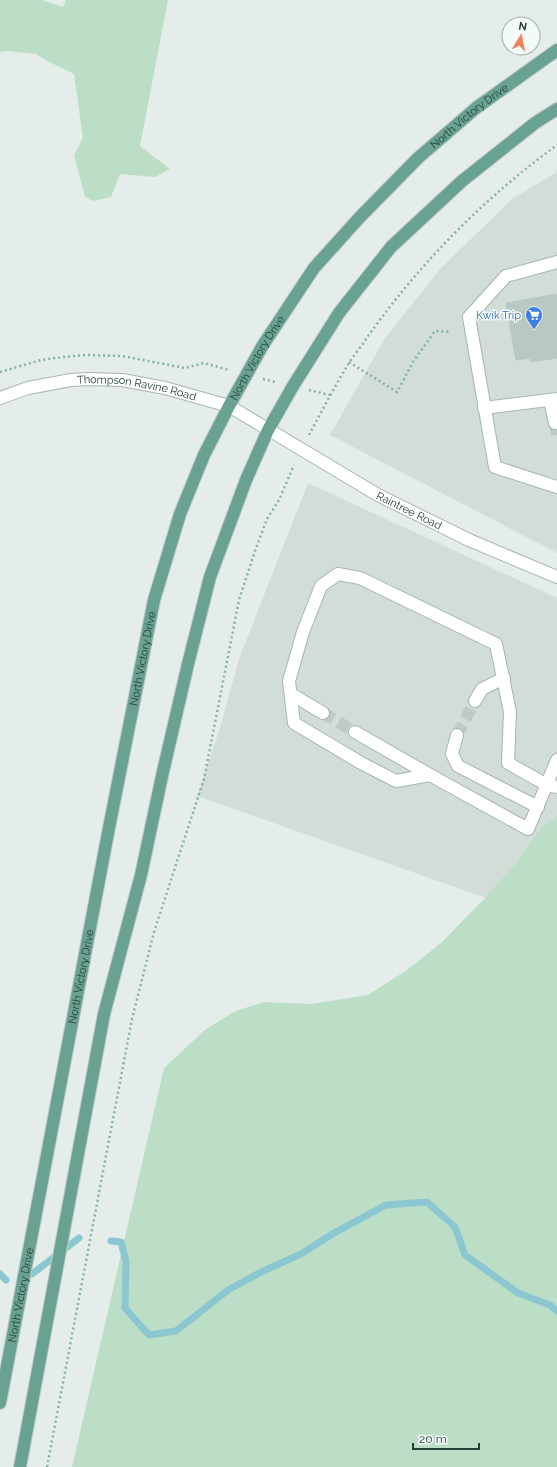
<svg xmlns="http://www.w3.org/2000/svg" width="557" height="1467" viewBox="0 0 557 1467" font-family="Raleway,sans-serif">
	<rect width="100%" height="100%" fill="#e4ede9"/>
	<g fill="#d2ddd8">
		<path d="M557,172V553L330,435L385,338L441,268L512,199Z"/>
		<path d="M308,483L557,598V923L197,796L220,728L239,659Z"/>
	</g>
	<g fill="#bddec6">
		<path d="M0,0H42L63,7L66,0H168L140,146L170,169L155,177L120,174L111,197L93,201L85,197L74,155L83,138L74,74L47,61L36,54L8,51L0,52Z"/>
		<path d="M557,816V1467H72L164,1068L206,1029L236,1011L264,1002L311,1004L368,995L407,970L441,943L485,898L517,862L542,827Z"/>
	</g>
	<g fill="none" stroke-linecap="round" stroke-linejoin="round">
		<g stroke="#8cc7d1" stroke-width="7">
			<path d="M111,1241L121,1242L126,1261L125,1308L149,1335L176,1331L228,1290L261,1272L301,1254L334,1233L386,1205L427,1202L455,1227L465,1255L518,1293L550,1305L557,1311"/>
			<path d="M0,1274L6,1280"/>
			<path d="M21,1276L32,1274L79,1238"/>
		</g>
	</g>
	<path fill="#b9c8c2" stroke="#b6c7c0" d="M557,294V358L530,362L531,358L516,360L506,303Z"/>
	<g fill="none" stroke-linecap="round" stroke-linejoin="round">
		<g stroke="#bdcac5" stroke-width="12" stroke-dasharray="12 6" stroke-linecap="butt">
			<path d="M555,423L557,435"/>
			<path d="M323,713L355,732"/>
			<path d="M457,735L475,701"/>
		</g>
		<defs>
			<g id="minor">
				<path d="M557,262L506,276L469,317L495,467L557,487"/>
				<path id="s1" d="M0,398L28,388L71,380L89,379L122,380L165,388L229,406L378,495L469,540L557,577"/>
				<path d="M550,400L555,423"/>
				<path d="M484,408L557,399"/>
				<path d="M291,694L323,713"/>
				<path d="M475,701L482,689L504,678"/>
				<path d="M355,732L430,775L528,829L557,760"/>
				<path d="M457,735L452,754L458,766L538,807"/>
				<path d="M430,775L396,781L361,763L294,723L289,681L303,632L321,586L338,574L360,578L496,644L510,712L508,763L547,785L557,787"/>
			</g>
			<g id="major">
				<path id="s2" d="M0,1403L108,833L154,600L180,514L204,455L229,406L263,345L314,268L360,217L418,158L476,108L557,50"/>
				<path d="M20,1467L104,1014L141,875L162,776L188,664L210,577L246,480L268,430L293,386L339,313L391,247L462,181L535,123L557,109"/>
			</g>
		</defs>
		<use href="#minor" stroke="#a6b5b0" stroke-width="14"/>
		<use href="#major" stroke="#c1c9c7" stroke-width="14"/>
		<g stroke="#84b1a3" stroke-width="2.5" stroke-dasharray="2 3" stroke-linecap="butt">
			<path d="M349,362L397,392L413,362L435,331L451,332"/>
			<path d="M0,372L41,360L63,357L86,355L122,356L185,368L204,363L229,370"/>
			<path d="M263,379L276,382"/>
			<path d="M309,390L330,395"/>
			<path d="M309,435C322,411 334,387 349,363C354,355 361,347 366,339C419,264 483,199 557,145"/>
			<path d="M47,1467L132,1019L154,932L204,779L239,600L255,551L267,519L279,500L294,465"/>
		</g>
		<use href="#minor" stroke="#fff" stroke-width="12"/>
		<use href="#major" stroke="#69a293" stroke-width="12"/>
	</g>
	<defs>
		<symbol id="supermarket-pin" viewBox="-11 -11 22 30"><path d="M0 17L-7.5 6A9.5 9.5 0 1 1 7.5 6Z" fill="#3f7fe0" stroke="#f4faf7"/><path d="M-6-5.5h2.5l.6 2H6L4.5 2H-2.5L-4.4-4H-6ZM-1.5 3.2a1.3 1.3 0 1 0 .1 0ZM3 3.2a1.3 1.3 0 1 0 .1 0Z" fill="#fff"/></symbol>
	</defs>
	<g fill-rule="evenodd">
		<use href="#supermarket-pin" x="524" y="305" width="20" height="27"/>
	</g>
	<g text-anchor="middle" stroke-width="3" stroke-linejoin="round" paint-order="stroke">
		<g font-size="11" fill="#233f37" stroke="#f4faf7">
			<text dy="4" stroke="none"><textPath href="#s2" startOffset="1406">North Victory Drive</textPath></text>
			<text dy="4" stroke="none"><textPath href="#s2" startOffset="1082">North Victory Drive</textPath></text>
			<text dy="4" stroke="none"><textPath href="#s1" startOffset="140">Thompson Ravine Road</textPath></text>
			<text dy="4" stroke="none"><textPath href="#s1" startOffset="443">Raintree Road</textPath></text>
			<text dy="4" stroke="none"><textPath href="#s2" startOffset="758">North Victory Drive</textPath></text>
			<text dy="4" stroke="none"><textPath href="#s2" startOffset="434">North Victory Drive</textPath></text>
			<text dy="4" stroke="none"><textPath href="#s2" startOffset="110">North Victory Drive</textPath></text>
		</g>
		<g font-size="11" fill="#366cbe" stroke="#f4faf7" text-anchor="end">
			<text x="521" y="319">Kwik Trip</text>
		</g>
	</g>
	<g transform="translate(521 36) rotate(10)"><circle r="19" fill="#f4faf7" stroke="#a0afaa"/>
	<path d="M0-3L7 15L0 10L-7 15Z" fill="#f1825e"/>
	<text y="-6" font-size="11" font-weight="bold" text-anchor="middle" fill="#233f37">N</text>
	</g>
	<path d="M413 1443v6h66v-6" fill="none" stroke="#233f37" stroke-width="2"/>
	<text x="419" y="1443" font-size="12" fill="#233f37" stroke="#f4faf7" stroke-width="3" paint-order="stroke">20 m</text>
</svg>
